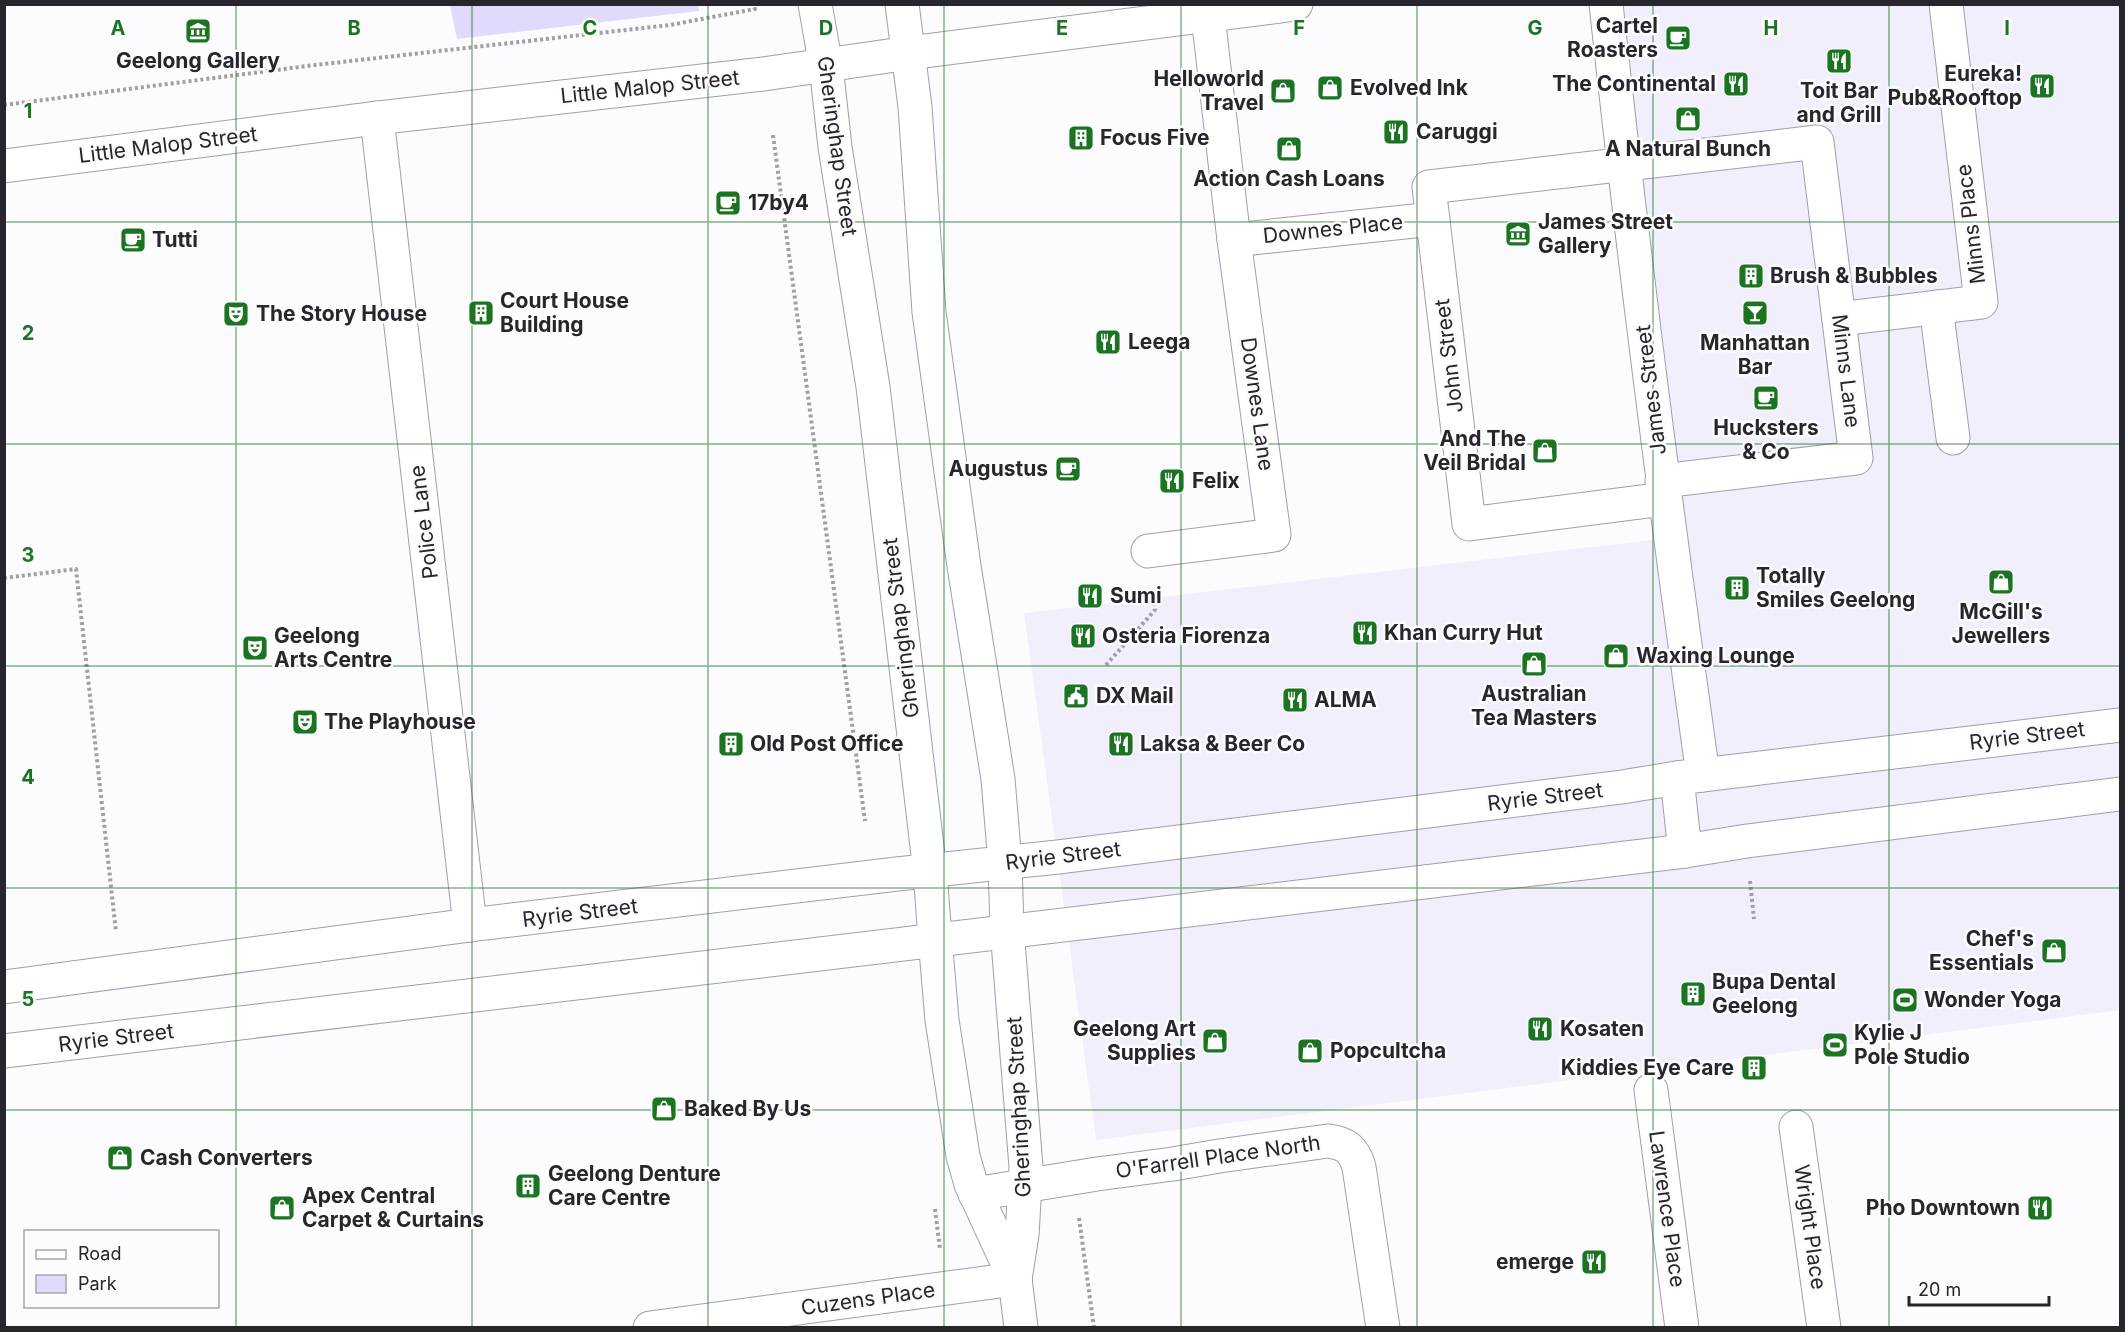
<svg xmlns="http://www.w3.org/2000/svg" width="2125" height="1332" viewBox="0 0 2125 1332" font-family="Inter,sans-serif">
	<rect width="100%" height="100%" fill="#fcfbfe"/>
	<path fill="#f1effc" d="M1624,5H2120V1010L1096,1140L1024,613L1678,537Z"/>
	<path fill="#e1dafd" d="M460,4H698L699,11L457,39L450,6Z"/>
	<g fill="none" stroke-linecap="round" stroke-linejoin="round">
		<defs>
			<g id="minor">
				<path d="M815,4L826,66L835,147L873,387L930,872"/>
				<path d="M902,4L915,107L929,312L964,566L998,779L1005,863"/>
				<path d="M1606,4C1634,262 1667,518 1703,775"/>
				<path d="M377,118L470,925"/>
				<path d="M4,166L377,118L764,74L909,53L1296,4"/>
				<path d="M1234,240L1433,219"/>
				<path d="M1936,307L1953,438"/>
				<path d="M1839,319L1981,302L1946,4"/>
				<path d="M1662,481L1856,458L1817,142L1429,187L1469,524L1664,499"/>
				<path d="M1148,551L1274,535L1234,240L1208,16"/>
				<path d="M1677,778L1685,851"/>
				<path d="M1007,929L1026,1167L1022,1235L1015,1279L1021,1328"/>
				<path d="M935,938L942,1020L963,1156L971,1184L1015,1279"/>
				<path d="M1651,1090L1682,1328"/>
				<path d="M1796,1127L1824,1328"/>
				<path d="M975,1194L1097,1174L1173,1164L1219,1156L1328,1141C1346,1143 1354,1150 1359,1167L1383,1328"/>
				<path d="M650,1328L1015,1279"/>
			</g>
			<g id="major">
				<path d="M1005,863L1007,929"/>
				<path d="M930,872L935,938"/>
				<path d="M4,987L470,925L897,874L1058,857L1622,787L1677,778L2120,725"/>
				<path d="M4,1051C565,984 1125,913 1685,851L1747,841L2120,794"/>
			</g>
		</defs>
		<use href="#minor" stroke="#a09eab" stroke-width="35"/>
		<use href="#major" stroke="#a09eab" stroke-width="35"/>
		<g stroke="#a09fa3" stroke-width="4" stroke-dasharray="3 3" stroke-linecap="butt">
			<path d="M4,105L315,65L670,25L755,9L753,4"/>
			<path d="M773,135L865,821"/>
			<path d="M4,578L76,569L116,932"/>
			<path d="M1106,665L1155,610L1153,591"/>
			<path d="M1750,881L1754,919"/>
			<path d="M935,1209L940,1249"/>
			<path d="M1079,1218L1094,1328"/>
		</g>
		<use href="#minor" stroke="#fff" stroke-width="33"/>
		<use href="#major" stroke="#fff" stroke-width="33"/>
	</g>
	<path fill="none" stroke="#1b7421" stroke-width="1.5" stroke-opacity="0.55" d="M236,4V1328M472,4V1328M708,4V1328M944,4V1328M1181,4V1328M1417,4V1328M1653,4V1328M1889,4V1328M4,222H2120M4,444H2120M4,666H2120M4,888H2120M4,1110H2120"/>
	<defs>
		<symbol id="museum-square" viewBox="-11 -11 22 22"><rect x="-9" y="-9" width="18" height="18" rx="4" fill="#1b7421" stroke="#fcfbfe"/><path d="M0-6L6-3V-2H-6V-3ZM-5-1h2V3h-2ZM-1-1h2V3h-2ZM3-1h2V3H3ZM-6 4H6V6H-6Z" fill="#fff"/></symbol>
		<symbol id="cafe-square" viewBox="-11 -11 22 22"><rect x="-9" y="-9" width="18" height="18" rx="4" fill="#1b7421" stroke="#fcfbfe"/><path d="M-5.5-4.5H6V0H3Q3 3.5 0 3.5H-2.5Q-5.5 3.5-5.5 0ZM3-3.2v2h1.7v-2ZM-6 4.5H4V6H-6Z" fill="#fff"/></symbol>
		<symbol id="restaurant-square" viewBox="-11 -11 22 22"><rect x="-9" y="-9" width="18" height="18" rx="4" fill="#1b7421" stroke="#fcfbfe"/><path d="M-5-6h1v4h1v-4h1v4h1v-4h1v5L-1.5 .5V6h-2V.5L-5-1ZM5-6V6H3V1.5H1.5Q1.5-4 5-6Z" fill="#fff"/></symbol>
		<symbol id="shop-square" viewBox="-11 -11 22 22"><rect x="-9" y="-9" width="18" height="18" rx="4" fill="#1b7421" stroke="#fcfbfe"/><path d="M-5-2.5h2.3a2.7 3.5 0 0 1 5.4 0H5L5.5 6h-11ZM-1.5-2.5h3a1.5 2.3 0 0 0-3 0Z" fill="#fff"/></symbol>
		<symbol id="building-square" viewBox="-11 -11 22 22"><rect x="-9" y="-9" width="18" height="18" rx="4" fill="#1b7421" stroke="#fcfbfe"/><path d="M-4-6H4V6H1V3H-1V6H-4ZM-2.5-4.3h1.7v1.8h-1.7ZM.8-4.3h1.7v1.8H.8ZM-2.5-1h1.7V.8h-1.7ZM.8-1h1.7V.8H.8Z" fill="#fff"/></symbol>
		<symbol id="bar-square" viewBox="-11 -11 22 22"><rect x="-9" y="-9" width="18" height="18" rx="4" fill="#1b7421" stroke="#fcfbfe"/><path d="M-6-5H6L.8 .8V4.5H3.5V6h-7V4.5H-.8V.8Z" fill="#fff"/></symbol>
		<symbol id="theatre-square" viewBox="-11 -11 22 22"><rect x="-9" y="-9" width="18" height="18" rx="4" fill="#1b7421" stroke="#fcfbfe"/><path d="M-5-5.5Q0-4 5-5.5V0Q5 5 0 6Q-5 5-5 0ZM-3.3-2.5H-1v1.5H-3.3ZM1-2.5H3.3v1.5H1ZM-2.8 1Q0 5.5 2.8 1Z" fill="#fff"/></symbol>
		<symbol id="civic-square" viewBox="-11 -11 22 22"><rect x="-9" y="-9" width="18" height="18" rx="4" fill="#1b7421" stroke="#fcfbfe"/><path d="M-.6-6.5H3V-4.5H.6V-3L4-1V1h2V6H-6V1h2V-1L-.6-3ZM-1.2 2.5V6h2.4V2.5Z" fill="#fff"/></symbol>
		<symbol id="stadium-square" viewBox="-11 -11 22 22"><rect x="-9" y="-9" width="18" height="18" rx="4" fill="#1b7421" stroke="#fcfbfe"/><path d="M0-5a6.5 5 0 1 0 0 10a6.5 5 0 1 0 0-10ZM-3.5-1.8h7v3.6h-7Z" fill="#fff"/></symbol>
	</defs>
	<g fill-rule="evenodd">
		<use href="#museum-square" x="183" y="16" width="30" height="30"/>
		<use href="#cafe-square" x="1663" y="23" width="30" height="30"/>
		<use href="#restaurant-square" x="1824" y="46" width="30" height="30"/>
		<use href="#restaurant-square" x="1721" y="69" width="30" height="30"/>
		<use href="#restaurant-square" x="2027" y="71" width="30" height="30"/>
		<use href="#shop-square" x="1315" y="73" width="30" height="30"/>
		<use href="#shop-square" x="1268" y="76" width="30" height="30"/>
		<use href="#shop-square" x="1673" y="104" width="30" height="30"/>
		<use href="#restaurant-square" x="1381" y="117" width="30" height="30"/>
		<use href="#building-square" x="1066" y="123" width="30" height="30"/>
		<use href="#shop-square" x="1274" y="134" width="30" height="30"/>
		<use href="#cafe-square" x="713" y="188" width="30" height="30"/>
		<use href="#museum-square" x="1503" y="219" width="30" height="30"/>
		<use href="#cafe-square" x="118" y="225" width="30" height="30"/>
		<use href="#building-square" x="1736" y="261" width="30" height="30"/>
		<use href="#building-square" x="466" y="298" width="30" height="30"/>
		<use href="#bar-square" x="1740" y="298" width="30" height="30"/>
		<use href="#theatre-square" x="221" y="299" width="30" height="30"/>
		<use href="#restaurant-square" x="1093" y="327" width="30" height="30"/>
		<use href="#cafe-square" x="1751" y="383" width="30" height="30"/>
		<use href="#shop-square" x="1530" y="436" width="30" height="30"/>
		<use href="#cafe-square" x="1053" y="454" width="30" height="30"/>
		<use href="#restaurant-square" x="1157" y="466" width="30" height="30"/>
		<use href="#shop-square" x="1986" y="567" width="30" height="30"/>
		<use href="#building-square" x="1722" y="573" width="30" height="30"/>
		<use href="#restaurant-square" x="1075" y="581" width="30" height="30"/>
		<use href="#restaurant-square" x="1350" y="618" width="30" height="30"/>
		<use href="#restaurant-square" x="1068" y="621" width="30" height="30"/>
		<use href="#theatre-square" x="240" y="633" width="30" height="30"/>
		<use href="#shop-square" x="1601" y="641" width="30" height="30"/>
		<use href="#shop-square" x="1519" y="649" width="30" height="30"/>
		<use href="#civic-square" x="1061" y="681" width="30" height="30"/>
		<use href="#restaurant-square" x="1280" y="685" width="30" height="30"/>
		<use href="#theatre-square" x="290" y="707" width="30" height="30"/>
		<use href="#building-square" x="716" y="729" width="30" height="30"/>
		<use href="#restaurant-square" x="1106" y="729" width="30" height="30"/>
		<use href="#shop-square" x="2039" y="936" width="30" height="30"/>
		<use href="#building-square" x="1678" y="979" width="30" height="30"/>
		<use href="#stadium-square" x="1890" y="985" width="30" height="30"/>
		<use href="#restaurant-square" x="1525" y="1014" width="30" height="30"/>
		<use href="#shop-square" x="1200" y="1026" width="30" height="30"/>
		<use href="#stadium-square" x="1820" y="1030" width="30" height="30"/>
		<use href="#shop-square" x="1295" y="1036" width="30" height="30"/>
		<use href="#building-square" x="1739" y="1053" width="30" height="30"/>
		<use href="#shop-square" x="649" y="1094" width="30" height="30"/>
		<use href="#shop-square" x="105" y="1143" width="30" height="30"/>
		<use href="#building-square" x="513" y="1171" width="30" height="30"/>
		<use href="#shop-square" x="267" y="1193" width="30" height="30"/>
		<use href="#restaurant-square" x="2025" y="1193" width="30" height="30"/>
		<use href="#restaurant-square" x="1579" y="1247" width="30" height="30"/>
	</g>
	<g text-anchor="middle" stroke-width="5" stroke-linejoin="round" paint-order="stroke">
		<g font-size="21" font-weight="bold" fill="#27262c" stroke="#fcfbfe" text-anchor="start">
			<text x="1658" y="33" text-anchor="end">Cartel<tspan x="1658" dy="24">Roasters</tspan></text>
			<text x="198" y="68" text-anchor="middle">Geelong Gallery</text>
			<text x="2022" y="81" text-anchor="end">Eureka!<tspan x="2022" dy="24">Pub&amp;Rooftop</tspan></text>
			<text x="1264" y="86" text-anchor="end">Helloworld<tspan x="1264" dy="24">Travel</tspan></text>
			<text x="1716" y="91" text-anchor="end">The Continental</text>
			<text x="1350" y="95">Evolved Ink</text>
			<text x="1839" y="98" text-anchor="middle">Toit Bar<tspan x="1839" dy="24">and Grill</tspan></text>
			<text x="1416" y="139">Caruggi</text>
			<text x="1100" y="145">Focus Five</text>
			<text x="1688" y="156" text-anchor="middle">A Natural Bunch</text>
			<text x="1289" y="186" text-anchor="middle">Action Cash Loans</text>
			<text x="748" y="210">17by4</text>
			<text x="1538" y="229">James Street<tspan x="1538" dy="24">Gallery</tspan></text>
			<text x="152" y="247">Tutti</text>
			<text x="1770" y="283">Brush &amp; Bubbles</text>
			<text x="500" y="308">Court House<tspan x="500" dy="24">Building</tspan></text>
			<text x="256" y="321">The Story House</text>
			<text x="1128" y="349">Leega</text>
			<text x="1755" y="350" text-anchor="middle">Manhattan<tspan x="1755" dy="24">Bar</tspan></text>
			<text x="1766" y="435" text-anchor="middle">Hucksters<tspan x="1766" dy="24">&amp; Co</tspan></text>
			<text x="1526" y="446" text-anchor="end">And The<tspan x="1526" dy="24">Veil Bridal</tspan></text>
			<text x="1048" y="476" text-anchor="end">Augustus</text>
			<text x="1192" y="488">Felix</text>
			<text x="1756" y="583">Totally<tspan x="1756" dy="24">Smiles Geelong</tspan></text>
			<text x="1110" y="603">Sumi</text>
			<text x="2001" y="619" text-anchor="middle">McGill's<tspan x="2001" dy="24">Jewellers</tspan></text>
			<text x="1384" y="640">Khan Curry Hut</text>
			<text x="274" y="643">Geelong<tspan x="274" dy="24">Arts Centre</tspan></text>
			<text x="1102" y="643">Osteria Fiorenza</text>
			<text x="1636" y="663">Waxing Lounge</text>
			<text x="1534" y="701" text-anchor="middle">Australian<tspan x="1534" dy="24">Tea Masters</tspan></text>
			<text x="1096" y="703">DX Mail</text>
			<text x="1314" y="707">ALMA</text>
			<text x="324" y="729">The Playhouse</text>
			<text x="750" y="751">Old Post Office</text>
			<text x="1140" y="751">Laksa &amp; Beer Co</text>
			<text x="2034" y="946" text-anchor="end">Chef's<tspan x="2034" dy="24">Essentials</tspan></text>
			<text x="1712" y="989">Bupa Dental<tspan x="1712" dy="24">Geelong</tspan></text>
			<text x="1924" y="1007">Wonder Yoga</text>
			<text x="1196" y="1036" text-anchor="end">Geelong Art<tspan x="1196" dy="24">Supplies</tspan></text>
			<text x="1560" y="1036">Kosaten</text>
			<text x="1854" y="1040">Kylie J<tspan x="1854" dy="24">Pole Studio</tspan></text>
			<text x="1330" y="1058">Popcultcha</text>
			<text x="1734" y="1075" text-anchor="end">Kiddies Eye Care</text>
			<text x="684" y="1116">Baked By Us</text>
			<text x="140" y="1165">Cash Converters</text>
			<text x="548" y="1181">Geelong Denture<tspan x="548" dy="24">Care Centre</tspan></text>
			<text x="302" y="1203">Apex Central<tspan x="302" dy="24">Carpet &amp; Curtains</tspan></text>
			<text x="2020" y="1215" text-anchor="end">Pho Downtown</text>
			<text x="1574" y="1269" text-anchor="end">emerge</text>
		</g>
		<g font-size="21" fill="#27262c" stroke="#fcfbfe">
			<text transform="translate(650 87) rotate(-6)" y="7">Little Malop Street</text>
			<text transform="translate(168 145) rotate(-7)" y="7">Little Malop Street</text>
			<text transform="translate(837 146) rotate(82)" y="7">Gheringhap Street</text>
			<text transform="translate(1971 224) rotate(-97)" y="7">Minns Place</text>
			<text transform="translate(1333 229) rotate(-6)" y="7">Downes Place</text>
			<text transform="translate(1449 356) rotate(-97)" y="7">John Street</text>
			<text transform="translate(1846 371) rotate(83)" y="7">Minns Lane</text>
			<text transform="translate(1651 390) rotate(-97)" y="7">James Street</text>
			<text transform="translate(1257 404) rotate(82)" y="7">Downes Lane</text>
			<text transform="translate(424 522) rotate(-97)" y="7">Police Lane</text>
			<text transform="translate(901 628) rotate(-97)" y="7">Gheringhap Street</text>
			<text transform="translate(2027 736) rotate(-7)" y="7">Ryrie Street</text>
			<text transform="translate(1545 797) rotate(-7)" y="7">Ryrie Street</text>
			<text transform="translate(1063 856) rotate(-7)" y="7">Ryrie Street</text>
			<text transform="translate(580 913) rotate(-7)" y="7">Ryrie Street</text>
			<text transform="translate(116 1038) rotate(-7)" y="7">Ryrie Street</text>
			<text transform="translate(1019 1107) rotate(-93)" y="7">Gheringhap Street</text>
			<text transform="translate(1218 1157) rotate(-8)" y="7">O'Farrell Place North</text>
			<text transform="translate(1667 1209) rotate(82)" y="7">Lawrence Place</text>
			<text transform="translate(1810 1227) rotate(82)" y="7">Wright Place</text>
			<text transform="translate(868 1299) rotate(-8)" y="7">Cuzens Place</text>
		</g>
	</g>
	<g font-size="20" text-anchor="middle" font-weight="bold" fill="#1b7421" stroke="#fcfbfe" stroke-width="5" stroke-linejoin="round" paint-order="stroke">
		<text x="118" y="35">A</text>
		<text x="354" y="35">B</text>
		<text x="590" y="35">C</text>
		<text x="826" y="35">D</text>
		<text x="1062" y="35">E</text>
		<text x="1299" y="35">F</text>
		<text x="1535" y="35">G</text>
		<text x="1771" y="35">H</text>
		<text x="2007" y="35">I</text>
		<text x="28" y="118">1</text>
		<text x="28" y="340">2</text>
		<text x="28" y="562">3</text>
		<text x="28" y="784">4</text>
		<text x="28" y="1006">5</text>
	</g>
	<rect width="2125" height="1332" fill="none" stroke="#27262c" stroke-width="12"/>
	<rect x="24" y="1230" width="195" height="78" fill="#fcfbfe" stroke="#a7a6aa" stroke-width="1.5"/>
	<rect x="36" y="1250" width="30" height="9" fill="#ffffff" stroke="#a7a6aa" stroke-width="1.5"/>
	<text x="78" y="1260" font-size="18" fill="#27262c">Road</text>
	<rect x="36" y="1275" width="30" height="18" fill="#e1dafd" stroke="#a7a6aa" stroke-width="1.5"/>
	<text x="78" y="1290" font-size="18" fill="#27262c">Park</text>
	<path d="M1909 1296v9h140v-9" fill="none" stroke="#27262c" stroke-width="3"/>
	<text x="1918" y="1296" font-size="18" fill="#27262c" stroke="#fcfbfe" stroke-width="4.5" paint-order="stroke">20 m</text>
</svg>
